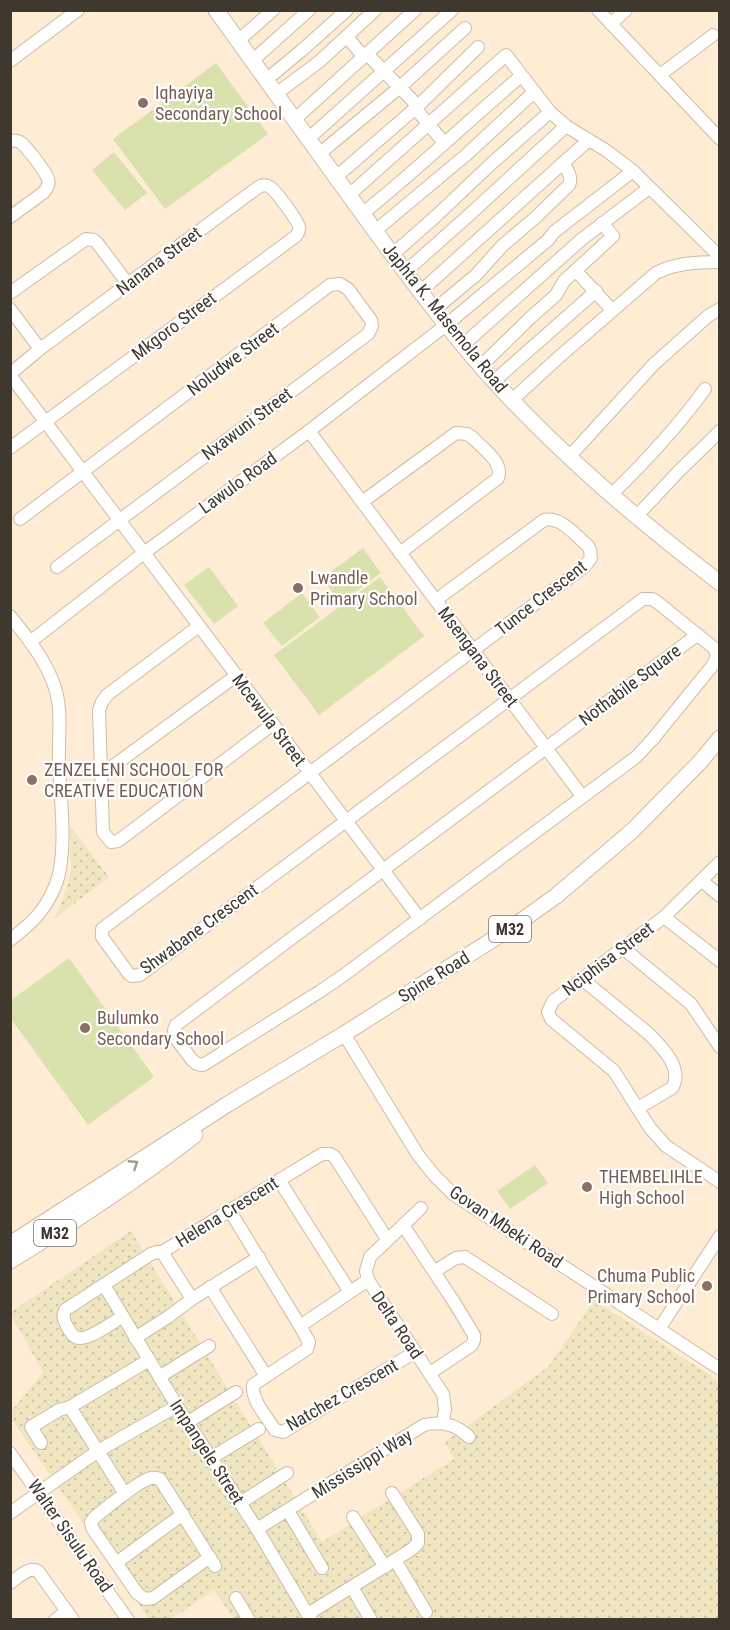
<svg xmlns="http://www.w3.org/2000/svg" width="730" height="1630" viewBox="0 0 730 1630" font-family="'Roboto Condensed',sans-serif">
	<defs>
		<pattern id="sand-dots" width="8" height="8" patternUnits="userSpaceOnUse" patternTransform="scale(1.5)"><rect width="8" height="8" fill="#efe5c0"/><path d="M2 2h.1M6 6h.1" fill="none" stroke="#cec5a5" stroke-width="1.8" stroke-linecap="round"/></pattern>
	</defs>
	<rect width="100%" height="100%" fill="#ffecd5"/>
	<g fill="#d9e2ac">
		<path d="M216,63L268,134L165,209L113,139Z"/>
		<path d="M114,152L147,193L125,210L92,170Z"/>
		<path d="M363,548L381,573L340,603L322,578Z"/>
		<path d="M209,567L238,606L214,624L184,585Z"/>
		<path d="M380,577L424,636L319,715L274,655Z"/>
		<path d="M302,593L320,617L282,646L263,623Z"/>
		<path d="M69,958L154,1077L88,1125L11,1019V1000Z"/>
		<path d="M535,1165L548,1183L510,1209L497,1191Z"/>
	</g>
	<g fill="url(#sand-dots)">
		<path d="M70,826L109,877L54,919L63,899L71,871Z"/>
		<path d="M131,1231L322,1542L454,1459L445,1442L548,1367L594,1300L719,1381V1619H234L214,1590L171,1619H149L11,1418L10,1413L43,1372L11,1315V1312Z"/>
	</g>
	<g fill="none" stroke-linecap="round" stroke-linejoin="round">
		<defs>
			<g id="minor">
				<path d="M598,10L720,139"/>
				<path d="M611,24L626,10"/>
				<path d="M347,37L363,56"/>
				<path d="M238,41L273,10"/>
				<path d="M366,53L418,106"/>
				<path d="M10,61L78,10"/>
				<path d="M252,61L309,10"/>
				<path d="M660,75L713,35"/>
				<path d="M266,80L301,51L347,10"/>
				<path d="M276,94L320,61L375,10"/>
				<path d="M415,108L444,143"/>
				<path d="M294,120L415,10"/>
				<path d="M308,139L452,10"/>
				<path d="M10,141C15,141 16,140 20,142C26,146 46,172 48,179C50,185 47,189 43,193L10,217"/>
				<path d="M319,154L400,87L465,28"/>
				<path d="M563,163L589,140"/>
				<path d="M336,177L418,106L478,47"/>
				<path d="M349,195L506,55L550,112L566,126L607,151L633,171L720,257"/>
				<path d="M362,214C417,170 468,121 521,76"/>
				<path d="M375,231L466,155L534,92"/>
				<path d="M392,255L435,217L492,163L550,112"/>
				<path d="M576,271L612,310"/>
				<path d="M405,272L468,216L566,126"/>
				<path d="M420,292L563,163C567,169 573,178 569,185L536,217L503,245L476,275L434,310"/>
				<path d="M10,293L86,239L94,240L98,244L128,284"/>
				<path d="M10,309L40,349"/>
				<path d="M463,345L582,239L649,188"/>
				<path d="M481,366L529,319L556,295L564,281L613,236L602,223"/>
				<path d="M10,374L40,349L257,188C262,185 265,184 270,187C276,191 298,221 299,227C300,231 298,233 296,236L10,448"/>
				<path d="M10,375L420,919"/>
				<path d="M494,381L596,291"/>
				<path d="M512,400L559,357L656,273C675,263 698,262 720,262"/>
				<path d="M309,431L582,796"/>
				<path d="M569,457L654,364L708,316L720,309"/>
				<path d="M611,495C646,461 676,429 705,389"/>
				<path d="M362,502L456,433L467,434L472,437C482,448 504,462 498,478L400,553"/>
				<path d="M636,517L678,472L720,431"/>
				<path d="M20,519L330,285L340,284L348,289L371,320L372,326L368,334L57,567"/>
				<path d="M436,600L544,520C561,516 575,535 588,546L590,550L591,558L584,567L102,929V937L129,974L132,976L140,975L643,599H652L657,602L714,648L717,656L713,665L652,740L636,757L344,975L319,992L203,1065L197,1064L192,1060L175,1037L174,1030L176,1025L697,635"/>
				<path d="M10,616C27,637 45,659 54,685C63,710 58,736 59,762C60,797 68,852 56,884C46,910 32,923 10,940"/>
				<path d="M199,626L107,695L102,702L99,710L103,832L111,842L118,841L273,724"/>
				<path d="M30,642L144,553L309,431L446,325L548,240L554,232L633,171"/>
				<path d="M101,775L237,675"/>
				<path d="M720,862L664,917L553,1001L548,1012L551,1019L614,1071L650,1128L666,1146L720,1182"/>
				<path d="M702,881L720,896"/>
				<path d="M664,917L720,961"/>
				<path d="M623,948L691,1004L720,1047"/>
				<path d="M582,979L649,1034C662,1047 684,1069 672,1088L638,1108"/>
				<path d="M344,1034L418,1155L434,1175L453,1194L720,1369"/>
				<path d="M279,1180L350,1292"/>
				<path d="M421,1208L370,1257L366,1271L368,1280L443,1394L445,1409L443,1423"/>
				<path d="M230,1211L300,1326"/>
				<path d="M403,1225L454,1302L474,1335V1340L472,1345L430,1373"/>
				<path d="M259,1257L192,1299L162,1252L322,1154H330L334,1156L387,1239"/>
				<path d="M435,1271L456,1258L465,1257L552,1314"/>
				<path d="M368,1280L300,1326L309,1342L307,1349L253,1385C251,1400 267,1417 275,1430L283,1432L415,1352"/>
				<path d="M104,1285L177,1406L257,1529L311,1620"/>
				<path d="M210,1287L266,1376"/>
				<path d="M122,1317C112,1322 84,1345 74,1336C71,1334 70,1331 68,1328C64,1321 62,1317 65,1310L151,1254L157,1252H162"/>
				<path d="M659,1329L720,1236"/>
				<path d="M135,1338L168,1317L192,1299"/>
				<path d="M159,1377L209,1346"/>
				<path d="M70,1407L125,1494"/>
				<path d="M188,1422L236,1392"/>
				<path d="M41,1443L31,1427L59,1410L70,1407L149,1360"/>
				<path d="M10,1453L128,1620"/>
				<path d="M211,1458L259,1429"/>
				<path d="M240,1503L287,1473"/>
				<path d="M288,1511L322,1568"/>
				<path d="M10,1513L98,1451L177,1406"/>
				<path d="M353,1517L385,1567"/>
				<path d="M257,1529L424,1425C442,1421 456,1424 469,1437"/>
				<path d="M210,1557L153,1598L145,1599L137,1593L92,1528L91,1522L95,1517C105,1509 141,1479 151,1478C156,1477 156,1478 160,1479L215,1566"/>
				<path d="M395,1560L426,1612"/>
				<path d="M116,1563L183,1514"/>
				<path d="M10,1583C18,1578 28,1566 38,1571L73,1620"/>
				<path d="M352,1587L371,1620"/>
				<path d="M236,1598L249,1620"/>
				<path d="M308,1614L395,1560L412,1549L418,1543V1534L392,1493"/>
				<path d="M55,1620L67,1611"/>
			</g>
			<g id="major">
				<path d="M216,10C265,78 313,146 362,213C403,270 446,328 493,380C562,456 639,521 720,583"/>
				<path d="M10,1244L228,1104L344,1034L514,926L556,896L632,831L700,762L720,738"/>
				<path d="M10,1261C74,1222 136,1181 195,1135"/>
			</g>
		</defs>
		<use href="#minor" stroke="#cebca6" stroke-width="14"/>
		<use href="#major" stroke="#cebca6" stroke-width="17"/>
		<use href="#minor" stroke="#fff" stroke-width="12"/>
		<use href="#major" stroke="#fff" stroke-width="15"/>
	</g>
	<defs><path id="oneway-chevron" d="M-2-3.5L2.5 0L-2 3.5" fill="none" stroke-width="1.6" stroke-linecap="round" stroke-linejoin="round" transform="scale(1.5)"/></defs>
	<use stroke="#9f9c97" href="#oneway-chevron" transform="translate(134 1164) rotate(-33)"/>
	<g fill="#8d6e63" stroke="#fff" stroke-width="2">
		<circle cx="143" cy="103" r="6"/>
		<circle cx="298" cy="588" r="6"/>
		<circle cx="32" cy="780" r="6"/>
		<circle cx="85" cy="1028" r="6"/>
		<circle cx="587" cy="1187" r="6"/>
		<circle cx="707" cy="1286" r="6"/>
	</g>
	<g text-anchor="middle" stroke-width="4.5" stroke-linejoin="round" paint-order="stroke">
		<g fill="#fff" stroke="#79746d" stroke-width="1.5">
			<rect x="489" y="916" width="42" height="26" rx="4.5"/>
			<rect x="34" y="1220" width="42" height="26" rx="4.5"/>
		</g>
		<g font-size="16" font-weight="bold" fill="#3f382f">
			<text x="510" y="935">M32</text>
			<text x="55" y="1239">M32</text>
		</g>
		<g font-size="18" fill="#785e54" stroke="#fff" text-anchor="start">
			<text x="155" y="99">Iqhayiya<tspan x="155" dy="21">Secondary School</tspan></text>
			<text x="310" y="584">Lwandle<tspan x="310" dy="21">Primary School</tspan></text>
			<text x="44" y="776">ZENZELENI SCHOOL FOR<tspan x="44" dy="21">CREATIVE EDUCATION</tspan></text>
			<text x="97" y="1024">Bulumko<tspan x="97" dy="21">Secondary School</tspan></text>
			<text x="599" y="1183">THEMBELIHLE<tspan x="599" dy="21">High School</tspan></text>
			<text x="695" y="1282" text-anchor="end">Chuma Public<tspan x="695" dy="21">Primary School</tspan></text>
		</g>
		<g font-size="18" fill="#3f382f" stroke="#fff">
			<text transform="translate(159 261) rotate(-37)" y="6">Nanana Street</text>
			<text transform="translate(445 318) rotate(51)" y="6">Japhta K. Masemola Road</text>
			<text transform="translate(174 326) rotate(-37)" y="6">Mkgoro Street</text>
			<text transform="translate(233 359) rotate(-37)" y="6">Noludwe Street</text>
			<text transform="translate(247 424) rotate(-37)" y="6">Nxawuni Street</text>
			<text transform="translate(238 483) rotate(-36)" y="6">Lawulo Road</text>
			<text transform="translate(541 598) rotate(-38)" y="6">Tunce Crescent</text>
			<text transform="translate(478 657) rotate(53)" y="6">Msengana Street</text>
			<text transform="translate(630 685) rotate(-37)" y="6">Nothabile Square</text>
			<text transform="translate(269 720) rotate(53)" y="6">Mcewula Street</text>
			<text transform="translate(199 929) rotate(-36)" y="6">Shwabane Crescent</text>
			<text transform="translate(608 959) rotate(-37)" y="6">Nciphisa Street</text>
			<text transform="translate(434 977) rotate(-32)" y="6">Spine Road</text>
			<text transform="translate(227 1212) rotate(-32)" y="6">Helena Crescent</text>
			<text transform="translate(506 1227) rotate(34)" y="6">Govan Mbeki Road</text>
			<text transform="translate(397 1325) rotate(56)" y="6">Delta Road</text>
			<text transform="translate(342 1395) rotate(-30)" y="6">Natchez Crescent</text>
			<text transform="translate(207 1452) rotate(57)" y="6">Impangele Street</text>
			<text transform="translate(362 1464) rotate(-32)" y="6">Mississippi Way</text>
			<text transform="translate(70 1536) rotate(55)" y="6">Walter Sisulu Road</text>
		</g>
	</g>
	<rect width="730" height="1630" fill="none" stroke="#3f382f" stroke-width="24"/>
</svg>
